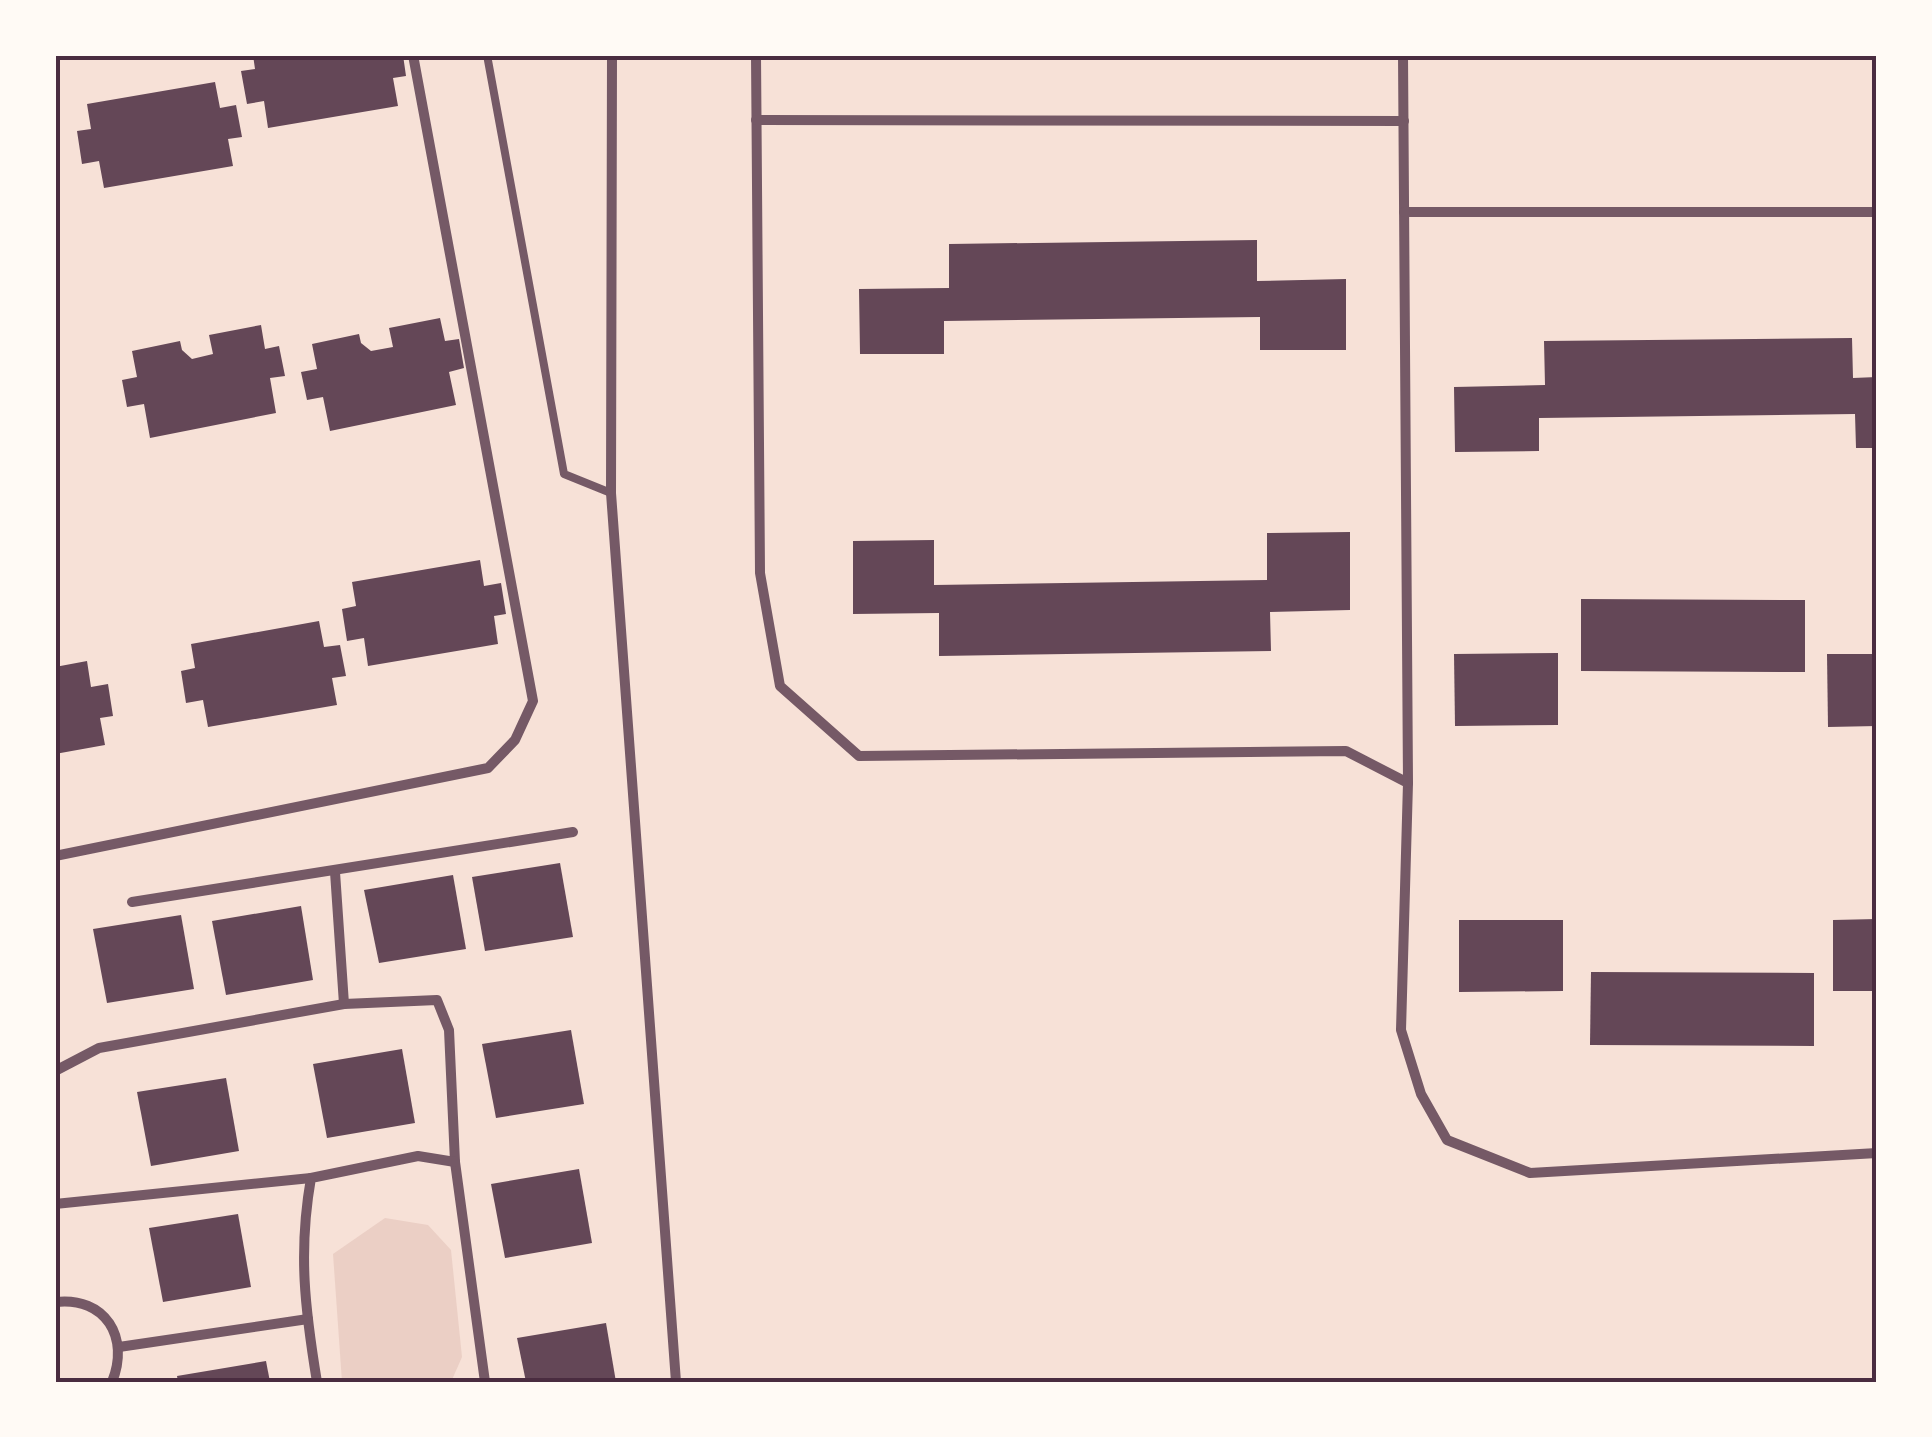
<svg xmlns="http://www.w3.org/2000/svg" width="1932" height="1437" viewBox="0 0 1932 1437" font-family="Manrope,sans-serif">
	<rect width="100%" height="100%" fill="#f7e1d7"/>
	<path fill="#ebcfc5" d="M385,1218L428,1225L451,1250L462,1357L451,1382H342L333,1254Z"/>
	<g fill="#644757">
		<path d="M253,55H403L406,76L393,78L398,106L268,128L264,101L247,104L241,71L255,69Z"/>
		<path d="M215,82L220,108L236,105L242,137L228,139L233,166L104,188L99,161L82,164L77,131L91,129L87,104Z"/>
		<path d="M1257,240V281L1346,279V350H1260V317L944,321V354H860L859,289L949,288V244Z"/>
		<path d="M440,318L445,341L459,339L464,368L449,372L456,405L330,431L323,397L307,400L301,372L317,369L312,344L359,334L361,343L371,351L393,347L389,328Z"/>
		<path d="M261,325L265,349L279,346L285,376L270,378L276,413L150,438L144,404L127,407L122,380L137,377L132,351L180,341L182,350L192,359L213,354L209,335Z"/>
		<path d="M1852,338L1853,378L1877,377V448H1856L1855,414L1539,418V451L1455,452L1454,387L1545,385L1544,341Z"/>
		<path d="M1350,532V610L1270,612L1271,651L939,656V613L853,614V541L934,540V585L1267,580V533Z"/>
		<path d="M480,560L484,586L501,583L506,614L494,616L498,644L368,666L364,638L347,641L342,609L356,606L352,582Z"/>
		<path d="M1581,599L1805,600V672L1581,671Z"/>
		<path d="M319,621L324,647L340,645L346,676L332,678L337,705L208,727L203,700L186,703L181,671L195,668L191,644Z"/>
		<path d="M1558,653V725L1455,726L1454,654Z"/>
		<path d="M1827,654H1877V726L1828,727Z"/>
		<path d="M87,661L91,687L108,684L113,716L100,718L105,745L55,754V667Z"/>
		<path d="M560,863L573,937L485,951L472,877Z"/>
		<path d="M453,875L466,949L379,963L364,890Z"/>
		<path d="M301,906L313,980L226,995L212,921Z"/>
		<path d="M181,915L194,989L107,1003L93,929Z"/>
		<path d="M1877,919V991H1833V920Z"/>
		<path d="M1459,920H1563V991L1459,992Z"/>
		<path d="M1591,972L1814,973V1046L1590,1045Z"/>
		<path d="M571,1030L584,1104L496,1118L482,1044Z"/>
		<path d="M402,1049L415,1123L327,1138L313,1064Z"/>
		<path d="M226,1078L239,1151L151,1166L137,1092Z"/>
		<path d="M579,1169L592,1243L505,1258L491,1184Z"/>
		<path d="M238,1214L251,1287L163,1302L149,1228Z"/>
		<path d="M606,1323L616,1382H526L517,1338Z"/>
		<path d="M266,1361L270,1382H178L177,1376Z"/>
	</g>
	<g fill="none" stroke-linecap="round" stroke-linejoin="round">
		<path stroke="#755966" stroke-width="8" d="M487,55L564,474L611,493"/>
		<g stroke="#755966" stroke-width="10">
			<path d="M612,55L611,493L676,1382"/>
			<path d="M756,55L760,573L780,686L859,756L1346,751L1408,783L1401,1030L1421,1094L1447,1140L1530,1173L1877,1153"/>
			<path d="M1403,55L1408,783"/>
			<path d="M756,120L1404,121"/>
			<path d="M1404,212H1877"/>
			<path d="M55,856L488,768L515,740L533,701L413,55"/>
			<path d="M335,872L344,1004"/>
			<path d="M132,902L573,832"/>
			<path d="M55,1071L99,1048L344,1004L437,1000L449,1030L455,1162L485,1382"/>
			<path d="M55,1204L311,1178"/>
			<path d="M55,1302C106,1296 130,1338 112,1382"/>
			<path d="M119,1347L308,1319"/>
			<path d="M317,1382C305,1309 298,1252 311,1178L418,1156L455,1162"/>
		</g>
	</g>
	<rect width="1932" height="1437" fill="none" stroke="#fffaf5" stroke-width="115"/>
	<rect x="58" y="58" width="1816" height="1322" fill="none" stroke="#4a2c40" stroke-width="4"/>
</svg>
